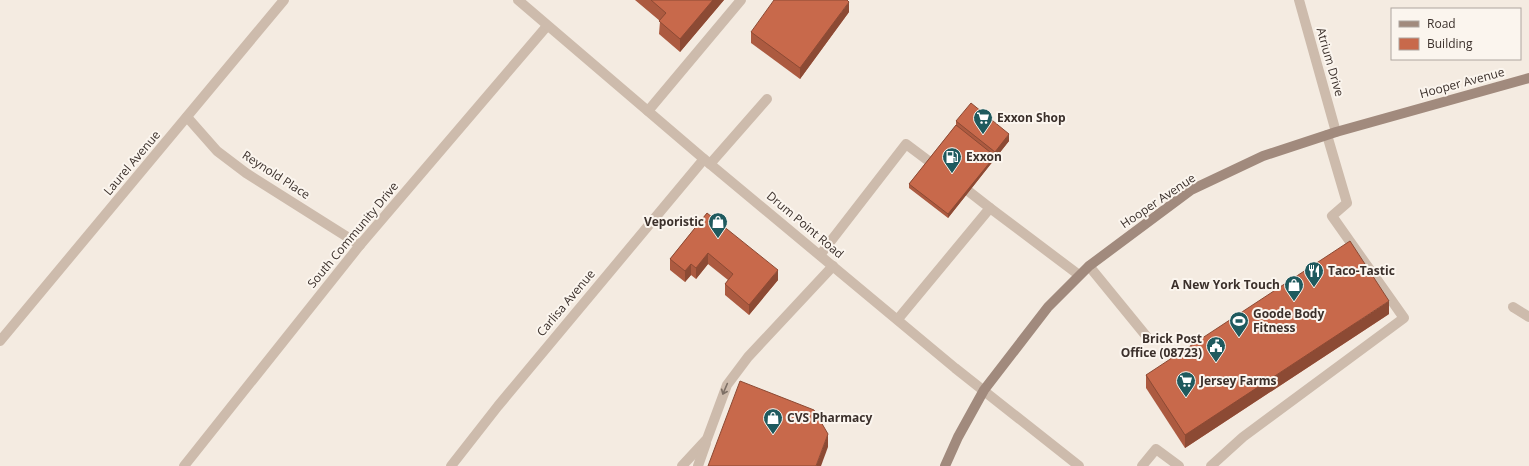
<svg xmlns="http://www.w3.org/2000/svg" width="1529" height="466" viewBox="0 0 1529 466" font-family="'Open Sans',sans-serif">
	<rect width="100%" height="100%" fill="#f4ebe1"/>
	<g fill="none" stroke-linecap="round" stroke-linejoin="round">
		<g stroke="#cdbbac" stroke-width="10">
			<path d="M648,111L741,0"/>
			<path d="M710,164L767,99"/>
			<path d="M990,208L1079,275"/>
			<path d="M820,255L906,144L938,168"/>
			<path d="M1089,266L1147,337"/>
			<path d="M1513,307L1529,317"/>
			<path d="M898,319L990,208L958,183"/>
			<path d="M682,466L707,439L727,385L748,357L833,266"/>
			<path d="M698,466L706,443"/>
			<path d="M1142,466L1156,449L1179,466"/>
			<path d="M1211,466L1243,437L1404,318L1332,216L1347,203L1327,135"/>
		</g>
		<g stroke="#cdbbac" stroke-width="10">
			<path d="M1299,0L1336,132"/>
			<path d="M187,117L217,151L246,173L360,245"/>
			<path d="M184,466L360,245L547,26"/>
			<path d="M451,466L498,406L704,159"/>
		</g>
		<g stroke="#cdbbac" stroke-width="10">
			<path d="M518,0L704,159L955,368L1079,466"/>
			<path d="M0,341L284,0"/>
		</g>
		<path stroke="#a18a7d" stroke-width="10" d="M945,466L958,437L984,390L1048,307L1089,266L1191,190L1263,156L1336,132L1529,78"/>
	</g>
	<g fill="#ac5a40">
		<path d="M635,0H724L680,52L659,34L660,21Z"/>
		<path d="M849,12L800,79L751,43V32Z"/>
		<path d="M956,121L1009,141L948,218L909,188V184L956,125Z"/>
		<path d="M707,213L778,280L749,315L725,295V284L728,280L708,264L696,279L691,275L685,282L670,270V259Z"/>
		<path d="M1389,314L1185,448L1146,388V375Z"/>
	</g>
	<g fill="#8c4a34">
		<path d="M713,0H724L680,52V39Z"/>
		<path d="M849,2V12L800,79V68Z"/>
		<path d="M1009,134V141L948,218V214L995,156V152Z"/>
		<path d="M708,253V264L696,279V268Z"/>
		<path d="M691,264V275L685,282V271Z"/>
		<path d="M778,270V280L749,315V305Z"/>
		<path d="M1389,301V314L1185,448V435Z"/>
		<path d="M828,434V447L821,466H816Z"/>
	</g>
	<g fill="#c8694b" stroke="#8c4a34">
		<path d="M651,0H713L680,39L659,21L666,13Z"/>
		<path d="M774,0H847L849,2L800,68L751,32Z"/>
		<path d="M971,103L1009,134L995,152L956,121Z"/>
		<path d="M956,125L995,156L948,214L909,184Z"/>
		<path d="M707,213L778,270L749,305L725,284L733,274L708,253L696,268L691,264L685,271L670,259Z"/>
		<path d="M1350,241L1389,301L1185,435L1146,375Z"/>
		<path d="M740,381L814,410L828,434L816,466H708Z"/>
	</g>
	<defs><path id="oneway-shaft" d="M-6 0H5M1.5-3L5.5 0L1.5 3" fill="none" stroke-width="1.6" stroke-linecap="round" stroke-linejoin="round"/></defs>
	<use stroke="#7d6f65" href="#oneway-shaft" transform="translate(725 389) rotate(113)"/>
	<defs>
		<symbol id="supermarket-pin" viewBox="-11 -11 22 30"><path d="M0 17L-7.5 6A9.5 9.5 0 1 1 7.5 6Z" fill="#1f5a5e" stroke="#fbf5ee"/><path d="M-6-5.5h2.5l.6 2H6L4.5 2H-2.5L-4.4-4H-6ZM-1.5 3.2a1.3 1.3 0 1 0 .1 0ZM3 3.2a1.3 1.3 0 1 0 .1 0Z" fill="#fff"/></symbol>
		<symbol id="fuel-pin" viewBox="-11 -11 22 30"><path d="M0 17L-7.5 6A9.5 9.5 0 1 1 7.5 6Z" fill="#1f5a5e" stroke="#fbf5ee"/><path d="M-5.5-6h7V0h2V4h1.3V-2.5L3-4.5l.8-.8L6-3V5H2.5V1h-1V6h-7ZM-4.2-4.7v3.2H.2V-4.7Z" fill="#fff"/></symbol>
		<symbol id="shop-pin" viewBox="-11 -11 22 30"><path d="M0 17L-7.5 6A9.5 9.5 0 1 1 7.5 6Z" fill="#1f5a5e" stroke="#fbf5ee"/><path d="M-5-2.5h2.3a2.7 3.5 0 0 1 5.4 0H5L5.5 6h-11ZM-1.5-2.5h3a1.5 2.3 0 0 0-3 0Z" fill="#fff"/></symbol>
		<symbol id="restaurant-pin" viewBox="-11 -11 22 30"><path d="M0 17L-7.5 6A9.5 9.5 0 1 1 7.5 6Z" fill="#1f5a5e" stroke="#fbf5ee"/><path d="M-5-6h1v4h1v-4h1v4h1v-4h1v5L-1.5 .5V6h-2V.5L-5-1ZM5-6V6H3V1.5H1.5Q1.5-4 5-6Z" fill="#fff"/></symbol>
		<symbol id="stadium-pin" viewBox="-11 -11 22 30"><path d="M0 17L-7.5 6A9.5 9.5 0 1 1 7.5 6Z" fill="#1f5a5e" stroke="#fbf5ee"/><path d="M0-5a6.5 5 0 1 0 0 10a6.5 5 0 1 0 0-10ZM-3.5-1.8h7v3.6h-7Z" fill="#fff"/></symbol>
		<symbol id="civic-pin" viewBox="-11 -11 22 30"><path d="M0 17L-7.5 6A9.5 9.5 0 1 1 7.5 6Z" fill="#1f5a5e" stroke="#fbf5ee"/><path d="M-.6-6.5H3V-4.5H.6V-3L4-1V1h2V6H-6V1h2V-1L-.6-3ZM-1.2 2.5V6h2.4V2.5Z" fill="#fff"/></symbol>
	</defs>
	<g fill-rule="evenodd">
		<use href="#supermarket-pin" x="972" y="107" width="22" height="30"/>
		<use href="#fuel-pin" x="941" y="146" width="22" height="30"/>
		<use href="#shop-pin" x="707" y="211" width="22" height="30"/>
		<use href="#restaurant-pin" x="1303" y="260" width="22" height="30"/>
		<use href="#shop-pin" x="1283" y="274" width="22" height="30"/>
		<use href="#stadium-pin" x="1228" y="310" width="22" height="30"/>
		<use href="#civic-pin" x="1205" y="335" width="22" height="30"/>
		<use href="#supermarket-pin" x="1175" y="370" width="22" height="30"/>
		<use href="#shop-pin" x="762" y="407" width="22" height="30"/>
	</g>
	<g text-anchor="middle" stroke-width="4" stroke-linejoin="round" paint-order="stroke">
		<g font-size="12" fill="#3b302b" stroke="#fbf5ee">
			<text transform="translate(1330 62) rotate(74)" y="4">Atrium Drive</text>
			<text transform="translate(1462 83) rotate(-15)" y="4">Hooper Avenue</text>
			<text transform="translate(132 163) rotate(-50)" y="4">Laurel Avenue</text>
			<text transform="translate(276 175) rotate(33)" y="4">Reynold Place</text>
			<text transform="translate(1158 201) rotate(-34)" y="4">Hooper Avenue</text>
			<text transform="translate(805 225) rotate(40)" y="4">Drum Point Road</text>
			<text transform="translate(353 235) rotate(-50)" y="4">South Community Drive</text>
			<text transform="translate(566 303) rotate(-50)" y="4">Carlisa Avenue</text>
		</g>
		<g font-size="12" font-weight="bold" fill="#3b302b" stroke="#fbf5ee" text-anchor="start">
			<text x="997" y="122">Exxon Shop</text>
			<text x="966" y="161">Exxon</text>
			<text x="704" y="226" text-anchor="end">Veporistic</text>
			<text x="1328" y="275">Taco-Tastic</text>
			<text x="1280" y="289" text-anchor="end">A New York Touch</text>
			<text x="1253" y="318">Goode Body<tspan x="1253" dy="14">Fitness</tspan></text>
			<text x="1202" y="343" text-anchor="end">Brick Post<tspan x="1202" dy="14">Office (08723)</tspan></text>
			<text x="1200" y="385">Jersey Farms</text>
			<text x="787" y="422">CVS Pharmacy</text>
		</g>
	</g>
	<rect x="1391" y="8" width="130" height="52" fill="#fbf5ee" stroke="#aea6a0"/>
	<rect x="1399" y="21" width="20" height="6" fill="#a18a7d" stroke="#aea6a0"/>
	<text x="1427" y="28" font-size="12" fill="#3b302b">Road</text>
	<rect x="1399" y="38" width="20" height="12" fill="#c8694b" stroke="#aea6a0"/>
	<text x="1427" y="48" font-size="12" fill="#3b302b">Building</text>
</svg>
